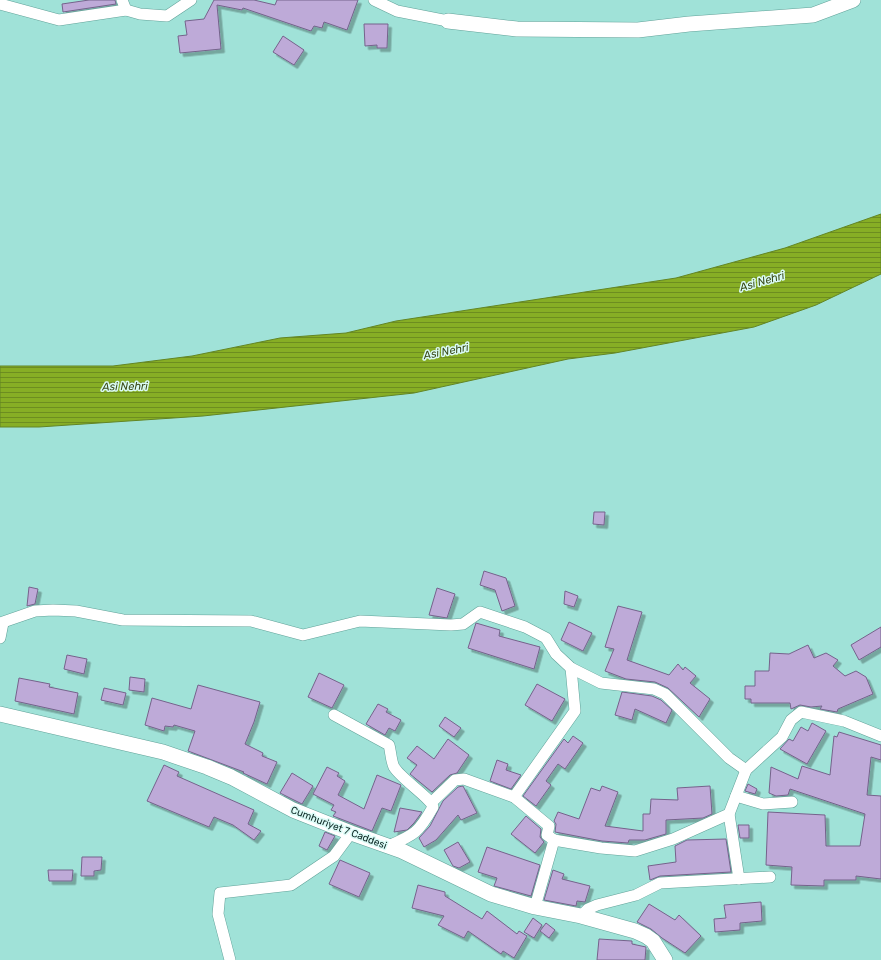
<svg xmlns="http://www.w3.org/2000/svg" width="881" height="960" viewBox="0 0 881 960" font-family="Rubik,sans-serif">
	<defs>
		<pattern id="water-rules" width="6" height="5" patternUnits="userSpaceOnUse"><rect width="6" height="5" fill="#87ae25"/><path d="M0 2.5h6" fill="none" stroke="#6d8d20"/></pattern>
		<filter id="shadow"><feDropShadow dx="3.5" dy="3.5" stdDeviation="0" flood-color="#0004"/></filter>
	</defs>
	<rect width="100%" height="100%" fill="#a0e2d8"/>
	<path fill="url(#water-rules)" stroke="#628524" d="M881,214V274L816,305L754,327L615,353L568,359L414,393L203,416L39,427H0V366H113L192,356L280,338L346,333L396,321L676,278L785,248Z"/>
	<g fill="#beaad8" stroke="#75628b" filter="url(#shadow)">
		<path d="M89,0H115L116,4L63,12L62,4Z"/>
		<path d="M214,0H254L275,5L277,0H358L347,30L324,22L322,28L314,26L311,31L243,8L242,10L217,5L221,49L180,53L178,36L187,35L185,21L204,19Z"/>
		<path d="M364,24H388L387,48H377V45L365,46Z"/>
		<path d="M283,36L304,50L294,65L273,52Z"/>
		<path d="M594,512H605L604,525L593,524Z"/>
		<path d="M484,571L506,578L515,606L502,611L495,590L480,585Z"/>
		<path d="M29,587L38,589L35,604L27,606Z"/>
		<path d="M437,588L455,594L447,618L429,615Z"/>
		<path d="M565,591L578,596L574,607L564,604Z"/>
		<path d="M618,606L642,612L627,660L669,675L678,664L683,670L685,667L696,676L690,683L710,699L699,717L668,688L655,682L626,679L605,671L614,649L605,647Z"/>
		<path d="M569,622L592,633L583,651L561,640Z"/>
		<path d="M476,623L500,630L499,636L540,647L534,669L468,648Z"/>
		<path d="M881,627V647L859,660L851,645Z"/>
		<path d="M808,645L814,658L826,653L838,660L833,666L845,676L856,671L866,677L873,694L838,709L837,712L820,709L822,706L811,707L800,705L791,709L790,703H751V699H745V686H755V671H769L770,653L789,654Z"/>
		<path d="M67,655L87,659L84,674L64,669Z"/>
		<path d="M319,673L344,685L332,708L308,697Z"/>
		<path d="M130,677L145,679L144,692L129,690Z"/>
		<path d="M19,678L50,684L49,687L78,693L74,714L15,701Z"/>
		<path d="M537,684L565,699L552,721L525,705Z"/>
		<path d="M198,685L260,702L254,722L245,744L263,753L262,756L277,762L267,784L243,773L244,772L188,751L195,731L174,725L173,727L165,726L164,731L145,725L152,698L191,709Z"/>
		<path d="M104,688L126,693L123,705L101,700Z"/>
		<path d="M622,692L652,696L661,700L672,710L666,723L635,709L632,720L615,715Z"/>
		<path d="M378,704L388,709L386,712L401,720L395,731L389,728L385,735L366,724Z"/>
		<path d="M445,717L461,728L454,737L439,726Z"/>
		<path d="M812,723L826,731L807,764L780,749L789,739L793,741L801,727L808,731Z"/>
		<path d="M839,732L881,745V760L871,757L867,795L881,796V879L856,876V880H824V886L791,885L792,867L766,865L768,812L825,815L826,846H860L865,814L790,789L788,795L776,796L769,793L771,767L798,779L802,766L830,775L834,736L837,737Z"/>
		<path d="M573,736L583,743L565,769L558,764L546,781L551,785L536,806L523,796L564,739L568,743Z"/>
		<path d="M448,739L469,755L457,773L450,775L432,792L410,774L417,765L407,758L417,746L434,759Z"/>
		<path d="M497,760L508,764L506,770L521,775L511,789L490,781Z"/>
		<path d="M164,765L179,772L177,776L254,810L248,824L261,831L254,840L233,825L214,817L209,827L147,801Z"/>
		<path d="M327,767L339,773L337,776L345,781L338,795L364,809L377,775L401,785L391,811L382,808L372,831L333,816L336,812L331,810L334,805L313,794Z"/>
		<path d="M292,773L313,786L302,804L280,793Z"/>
		<path d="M748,784L757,789L755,794L745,791Z"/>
		<path d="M463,786L477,813L461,820L458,815L436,840L424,847L419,838L430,826L443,801L458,787Z"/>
		<path d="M602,786L618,792L605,826L643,831V814H650L651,799L678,800L677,788L710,786L712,814L703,818L666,820V834L645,840H629L628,843L602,841L555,832L556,824L554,821L558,812L579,819L591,788L600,791Z"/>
		<path d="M400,808L422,812L414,823L407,830L394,832Z"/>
		<path d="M526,816L541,829L540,837L544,842L535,853L511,834Z"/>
		<path d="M738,825H749V838H740Z"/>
		<path d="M325,832L335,836L327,850L319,846Z"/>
		<path d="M726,839L731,872L660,876L650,880L648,866L676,862L675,846L687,840Z"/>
		<path d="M458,842L470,862L459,868L453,866L444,850Z"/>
		<path d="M487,847L540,865L531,896L494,886L497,878L478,872Z"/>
		<path d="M82,857H102L101,870L94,871V876H81Z"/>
		<path d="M340,860L370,873L359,897L329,884Z"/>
		<path d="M48,870H73L72,881H49Z"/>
		<path d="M553,870L564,874L562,879L590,886L585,902L577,901L576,906L544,900Z"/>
		<path d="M418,885L445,892V896L482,919L487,911L517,934L519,931L527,936L514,958L503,951L501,954L468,931L464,938L438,925L444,916L412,908Z"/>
		<path d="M761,902L762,921L740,923V930L715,932L714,919L726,918L724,905Z"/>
		<path d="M649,904L675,920L679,915L701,936L685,953L662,938L651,929L637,922Z"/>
		<path d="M533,918L542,925L534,938L524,932Z"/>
		<path d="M546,923L555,930L549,938L540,931Z"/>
		<path d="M599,939L632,941V944L646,947L645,960H597Z"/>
	</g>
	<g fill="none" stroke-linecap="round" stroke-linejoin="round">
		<defs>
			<g id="street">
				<path d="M122,0L126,10L140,14L167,16L191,0"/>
				<path d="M374,0L397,11L448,21"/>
				<path d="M0,4L59,20L126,10"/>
				<path d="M0,623L35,611L53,610L76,611L123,620L251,621L303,635L360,621L451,625L463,624L480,612L525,627L546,638L556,654L571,668L601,683L654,689L665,694L729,758L746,770"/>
				<path d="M0,638L3,623"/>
				<path d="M334,715L389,745C391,752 391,761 394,767C401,779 431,798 433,807C419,832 415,835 388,846"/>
				<path d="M736,796L763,804L792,802"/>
				<path d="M514,797L575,711L571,668"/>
				<path d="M432,802L455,780L464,779L514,797L549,826L547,835L554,840"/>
				<path d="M729,814L739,879"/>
				<path d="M535,907L554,840L601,848L635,851L673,839L729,814L746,770L782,737L791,720L801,712L844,721L881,736"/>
				<path d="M581,916L588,909L597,905L636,895L660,883L770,877"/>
				<path d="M230,960L218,914L220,893L291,885L334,856L351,833"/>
			</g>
			<g id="secondary">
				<path d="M448,21L517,29L638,30L689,24L813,15L853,0"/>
				<path d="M0,714L163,752L207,767L231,777L293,810L351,833L402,851L491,894L535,907L581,916L635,931L646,936L653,941L665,960"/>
			</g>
		</defs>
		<use href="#street" stroke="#61a299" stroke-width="12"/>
		<use href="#secondary" stroke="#61a299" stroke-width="16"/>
		<use href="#street" stroke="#fff" stroke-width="11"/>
		<use href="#secondary" stroke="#fff" stroke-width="15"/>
	</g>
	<g text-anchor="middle" stroke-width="3" stroke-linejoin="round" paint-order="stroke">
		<g font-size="10" fill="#0a2622" stroke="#dbfbf6">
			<text transform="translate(339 827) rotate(21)" y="4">Cumhuriyet 7 Caddesi</text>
		</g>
		<g font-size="11" font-style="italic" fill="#394916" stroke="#dbfbf6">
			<text transform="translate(762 281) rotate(-16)" y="4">Asi Nehri</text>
			<text transform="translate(446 351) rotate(-11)" y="4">Asi Nehri</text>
			<text transform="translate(125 386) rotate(-1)" y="4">Asi Nehri</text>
		</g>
	</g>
</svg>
